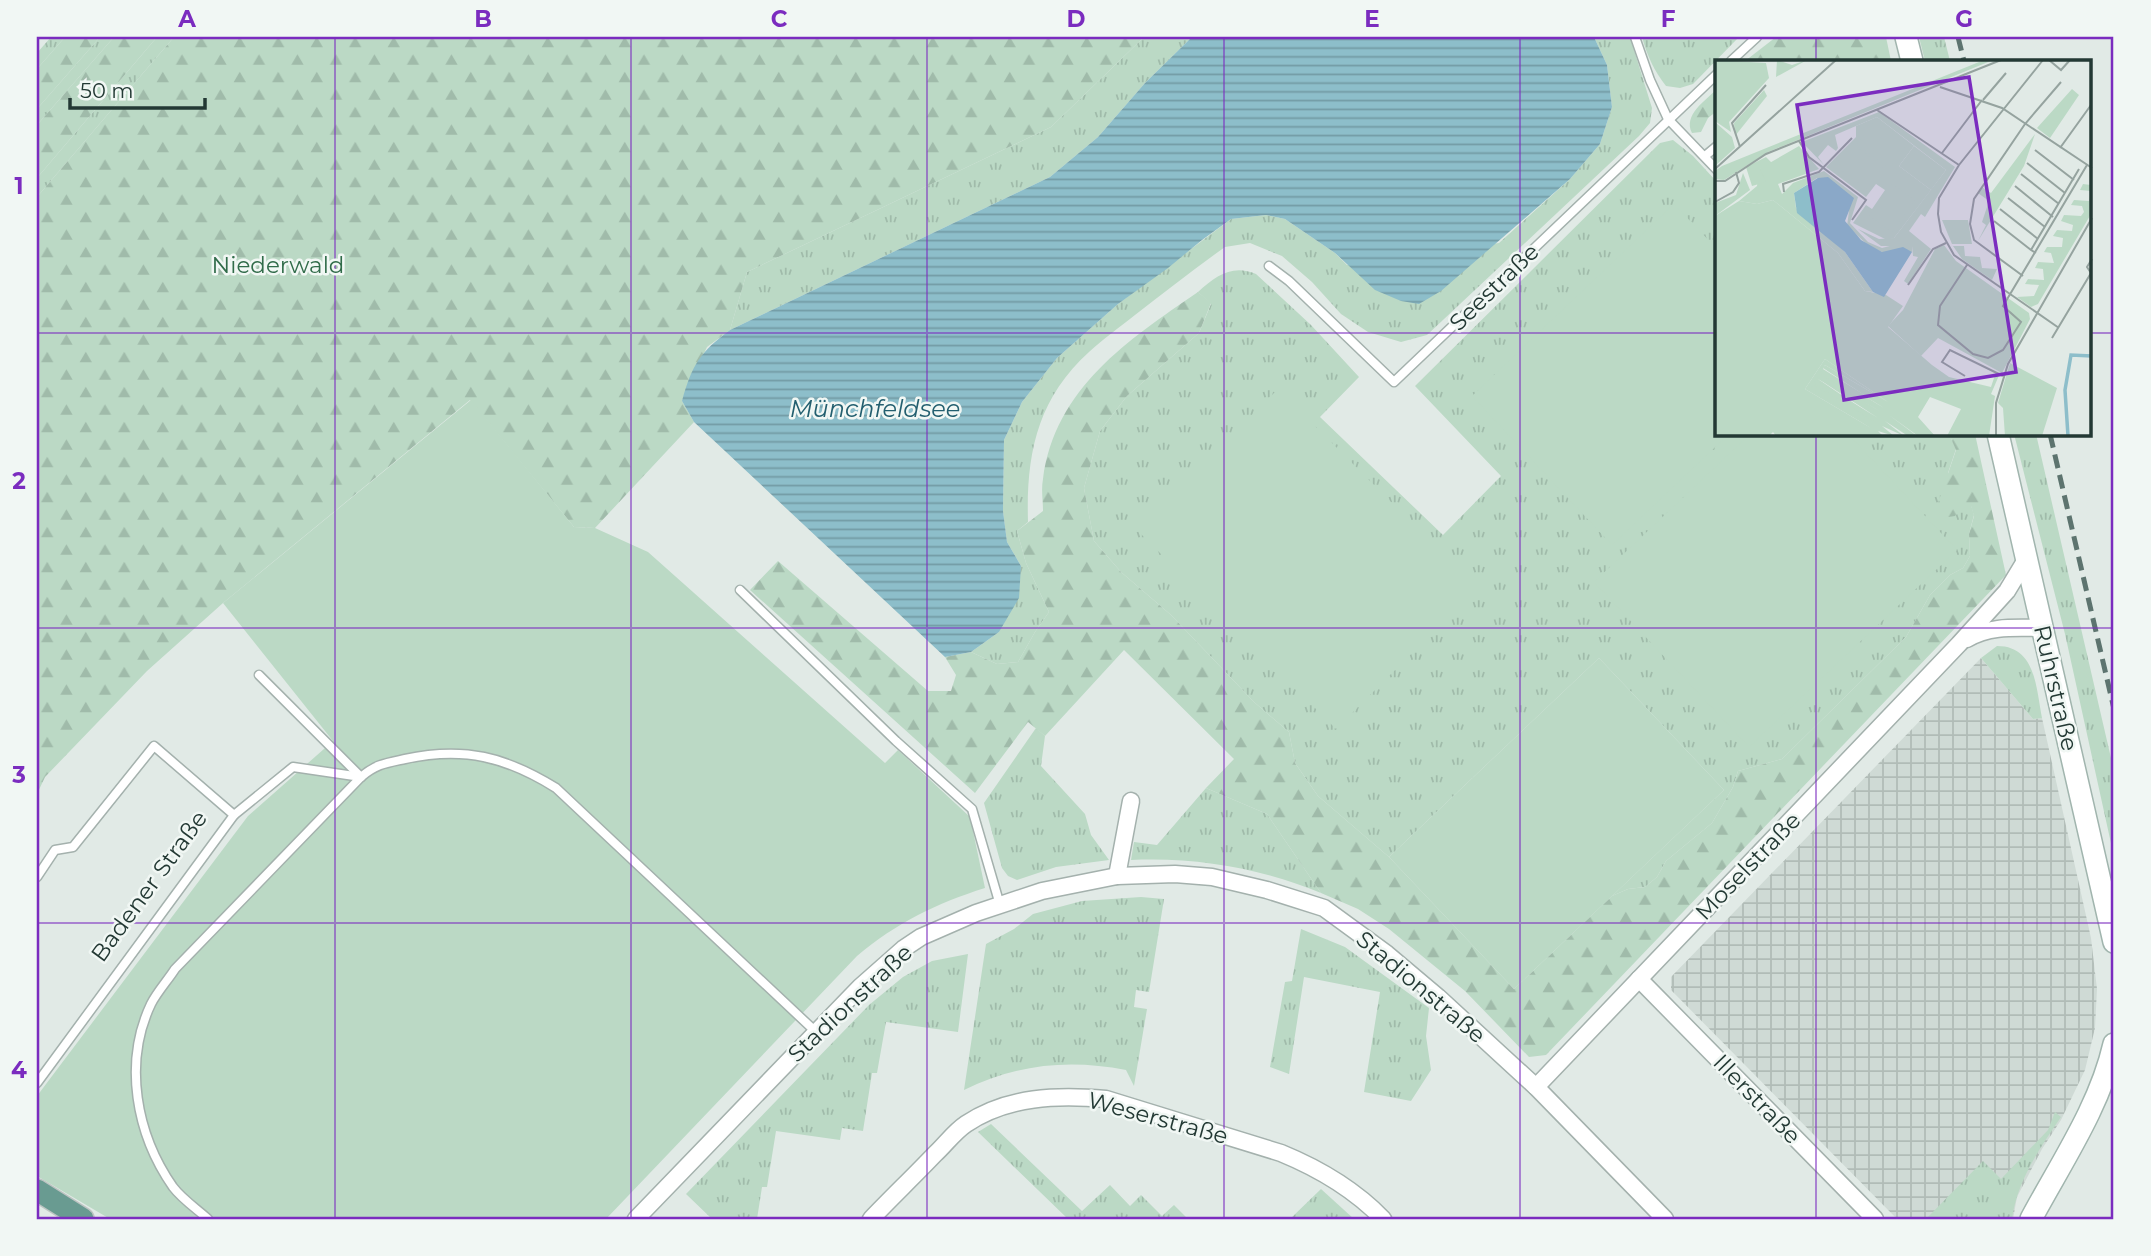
<svg xmlns="http://www.w3.org/2000/svg" width="2151" height="1256" viewBox="0 0 2151 1256" font-family="Montserrat,sans-serif">
	<defs>
		<pattern id="industrial-grid" width="8" height="8" patternUnits="userSpaceOnUse" patternTransform="scale(1.75)"><rect width="8" height="8" fill="#cfdad5"/><path d="M0 4h8M4 0v8" fill="none" stroke="#b1bcb7"/></pattern>
		<pattern id="grass-tufts" width="24" height="20" patternUnits="userSpaceOnUse" patternTransform="scale(1.75)"><rect width="24" height="20" fill="#bbd9c5"/><path d="M3 7l-1-3M5 7V3M7 7l1-3M15 17l-1-3M17 17v-4M19 17l1-3" fill="none" stroke="#a0bbaa"/></pattern>
		<pattern id="forest-firs" width="22" height="20" patternUnits="userSpaceOnUse" patternTransform="scale(1.75)"><rect width="22" height="20" fill="#bbd9c5"/><path d="M5 1l3.5 6h-7zM16 11l3.5 6h-7z" fill="#a0bbaa"/></pattern>
		<pattern id="water-rules" width="6" height="5" patternUnits="userSpaceOnUse" patternTransform="scale(1.75)"><rect width="6" height="5" fill="#8dbeca"/><path d="M0 2.5h6" fill="none" stroke="#739ba5"/></pattern>
	</defs>
	<rect width="100%" height="100%" fill="#e1eae6"/>
	<path fill="url(#industrial-grid)" d="M1981,658L2033,719L2042,718L2091,938L2097,989L2095,1028L2085,1070L2061,1120L2042,1149L2017,1197L2013,1219H1897L1671,990V977Z"/>
	<g fill="url(#grass-tufts)">
		<path d="M51,37H65L37,69V53Z"/>
		<path d="M100,37H114L37,125V109Z"/>
		<path d="M157,37H174L37,197V178Z"/>
		<path d="M1144,37H1192L1145,83L1098,137L1050,177L730,330L747,272L1051,127Z"/>
		<path d="M1594,37H1630L1652,108L1650,123L1639,136L1427,335L1401,342L1368,332L1341,314L1312,282L1282,256L1250,243L1225,247C1194,269 1165,292 1135,315C1120,327 1103,339 1089,352C1037,399 1026,455 1028,522L1017,531L1026,563L1049,612L1035,632L1018,662L997,664L971,652L999,632L1021,566L1007,542L1003,511L1004,440L1022,402L1057,358L1118,304L1231,219L1266,215L1285,219L1335,253L1347,265L1499,243L1570,179L1600,144L1612,107L1607,65Z"/>
		<path d="M1642,37H1739L1693,84L1680,88L1666,86C1654,71 1647,55 1642,37Z"/>
		<path d="M1919,37H1944L1950,61H1925Z"/>
		<path d="M1673,140L1693,156L1717,182V434H1949L1956,449L1948,473L1963,506L1971,505L1974,515L1969,534L1970,556L1963,568L1950,575L1930,595L1906,637L1782,759L1738,771L1733,787L1712,823L1666,861L1657,877L1645,887L1628,889L1612,896L1724,790L1599,658L1389,857L1318,796L1295,763L1289,732L1254,702L1171,615L1121,572L1094,541L1084,488L1100,431L1127,396L1199,333L1211,304L1198,292C1216,276 1232,264 1256,274L1311,325L1359,377L1320,417L1443,535L1501,476L1415,386L1660,143Z"/>
		<path d="M2014,434H2036L2114,771V857L2065,634Z"/>
		<path d="M1997,646C2036,646 2036,688 2042,718L2033,719L1981,658Z"/>
		<path d="M1036,728L1045,736L1041,766L1085,814L1091,835L1109,860L1056,867L1017,880L1008,876L1002,868L984,803Z"/>
		<path d="M1206,788L1267,814L1321,893C1260,868 1196,857 1131,860L1134,842L1157,845Z"/>
		<path d="M1141,897L1164,899L1149,992L1136,990L1134,1007L1147,1009L1134,1086L1126,1070C1069,1059 1017,1064 964,1090L986,944L1014,929L1033,914L1082,901Z"/>
		<path d="M1301,929L1345,947L1429,1008L1426,1036L1431,1070L1411,1101L1364,1092L1380,992L1304,977L1289,1074L1270,1067L1285,982L1292,981Z"/>
		<path d="M968,954L958,1032L886,1022L877,1073H872L863,1131L842,1128L840,1140L776,1131L767,1187H762L757,1219H712L686,1194L869,1005L903,977L932,961Z"/>
		<path d="M2055,1112L2061,1117C2040,1148 2017,1181 2012,1219H1926L1983,1161L2001,1179L2048,1130Z"/>
		<path d="M991,1124L1082,1211L1110,1185L1130,1206L1141,1195L1162,1216L1174,1205L1188,1219H1068L978,1132Z"/>
		<path d="M1321,1189L1354,1219H1290Z"/>
	</g>
	<g fill="url(#forest-firs)">
		<path d="M65,37H100L37,109V69Z"/>
		<path d="M114,37H157L37,178V125Z"/>
		<path d="M174,37H1144L1051,127L747,272L730,330L707,347L682,401L694,422L595,528L574,527L470,400L223,603L147,671L45,777L37,794V197Z"/>
		<path d="M1776,37H1886L1891,61H1745Z"/>
		<path d="M1717,89V111L1708,118L1701,132L1692,133C1683,115 1705,101 1717,89Z"/>
		<path d="M1198,292L1211,303L1199,333L1127,396L1100,431L1084,488L1094,541L1121,572L1171,615L1254,702L1289,732L1295,763L1318,796L1389,857L1514,989L1612,896L1628,889L1645,887L1657,877L1666,861L1712,823L1733,787L1738,771L1782,759L1906,637L1930,595L1950,575L1963,568L1970,556L1969,534L1974,516L1971,506H1963L1955,516L1941,518L1938,503L1956,450L1949,434H1975L2006,575L1546,1055L1529,1057L1465,991L1389,929L1358,909L1321,893L1267,814L1206,788L1234,759L1124,650L1045,736L1028,722L975,793L750,590L778,561L928,691H951L956,675L945,657L971,652L997,664L1018,662L1035,632L1049,612L1026,563L1017,531L1043,511C1043,501 1041,489 1043,479C1055,388 1128,340 1198,292Z"/>
	</g>
	<g fill="#bbd9c5">
		<path d="M1674,204L1717,249V434H1729L1612,545L1472,396Z"/>
		<path d="M1278,389L1477,588L1336,729L1137,530Z"/>
		<path d="M471,400L574,527L595,528L648,552L885,763L898,750L970,817L985,888C937,903 896,923 857,956L606,1219H110L37,1176V1096L248,816L333,741L223,603Z"/>
		<path d="M1750,434H1848L1957,550L1749,747L1594,582Z"/>
		<path d="M1599,658L1724,790L1514,989L1389,857Z"/>
	</g>
	<path fill="url(#water-rules)" d="M1192,37H1594L1607,65L1612,107L1600,144L1570,179L1441,291L1419,304L1401,301L1375,290L1335,253L1285,219L1266,215L1231,219L1202,240L1168,268L1118,304L1057,358L1022,402L1004,440L1003,511L1007,542L1021,566L1019,598L999,632L971,652L945,657L694,422L682,401C692,365 700,352 730,330L1050,177L1098,137L1145,83Z"/>
	<g fill="none" stroke-linecap="round" stroke-linejoin="round">
		<defs>
			<g id="lane">
				<path d="M1635,37L1650,80L1668,119L1717,170"/>
				<path d="M1731,61L1757,37"/>
				<path d="M1705,156L1717,146"/>
				<path d="M1269,266L1289,281L1394,382L1717,74"/>
				<path d="M740,590L896,741L972,809L1000,905"/>
				<path d="M259,675L361,777"/>
				<path d="M234,815L293,767L361,777"/>
				<path d="M37,877L55,850L73,847L154,746L234,815L37,1083"/>
				<path d="M208,1219C197,1209 182,1199 173,1187C136,1134 123,1063 151,1004C157,992 168,980 175,969L361,777C376,764 386,763 405,759C464,746 506,757 556,788L816,1032"/>
			</g>
			<g id="street">
				<path d="M1967,639C1990,625 2017,628 2043,628"/>
				<path d="M1117,876L1131,801"/>
				<path d="M1639,979L1875,1219"/>
				<path d="M1536,1087L1959,644L2007,591L2027,558"/>
				<path d="M636,1219L860,987L903,949L921,937L976,913L1042,891L1117,876L1175,874L1212,877L1267,890L1324,908L1387,954L1438,997L1536,1087L1665,1219"/>
				<path d="M871,1219C892,1197 914,1176 935,1154C945,1145 954,1132 966,1124C1008,1096 1057,1095 1106,1099L1281,1153C1320,1169 1354,1189 1383,1219"/>
			</g>
			<g id="secondary">
				<path d="M1906,37L1912,61"/>
				<path d="M1998,434L2114,942"/>
				<path d="M2031,1219C2061,1163 2100,1106 2114,1044"/>
			</g>
			<path id="primary" d="M37,1190L83,1219"/>
		</defs>
		<use href="#lane" stroke="#a4b1ad" stroke-width="11"/>
		<use href="#street" stroke="#a4b1ad" stroke-width="19"/>
		<use href="#secondary" stroke="#a1b5ae" stroke-width="24"/>
		<use href="#primary" stroke="#bdc4c2" stroke-width="24"/>
		<use href="#lane" stroke="#fff" stroke-width="8"/>
		<use href="#street" stroke="#fff" stroke-width="16"/>
		<use href="#secondary" stroke="#fff" stroke-width="21"/>
		<use href="#primary" stroke="#699b91" stroke-width="21"/>
		<g stroke="#5d746f" stroke-width="5" stroke-dasharray="14 7" stroke-linecap="butt">
			<path d="M1958,37L1964,61"/>
			<path d="M2050,434L2114,709"/>
		</g>
	</g>
	<path fill="none" stroke="#7b2cbf" stroke-width="2" stroke-opacity="0.55" d="M335,37V1219M631,37V1219M927,37V1219M1224,37V1219M1520,37V1219M1816,37V61M37,333H1717M2090,333H2114M1816,434V1219M37,628H2114M37,923H2114"/>
	<g text-anchor="middle" stroke-width="5" stroke-linejoin="round" paint-order="stroke">
		<g font-size="23" fill="#316c4a" stroke="#f1f7f4">
			<text x="278" y="273">Niederwald</text>
		</g>
		<g font-size="23" fill="#233934" stroke="#f1f7f4">
			<text transform="translate(1494 287) rotate(-44)" y="8">Seestraße</text>
			<text transform="translate(2056 688) rotate(77)" y="8">Ruhrstraße</text>
			<text transform="translate(1748 866) rotate(-46)" y="8">Moselstraße</text>
			<text transform="translate(149 886) rotate(-54)" y="8">Badener Straße</text>
			<text transform="translate(1421 987) rotate(40)" y="8">Stadionstraße</text>
			<text transform="translate(850 1003) rotate(-43)" y="8">Stadionstraße</text>
			<text transform="translate(1757 1099) rotate(46)" y="8">Illerstraße</text>
			<text transform="translate(1158 1118) rotate(15)" y="8">Weserstraße</text>
		</g>
		<g font-size="24" font-style="italic" fill="#235f6f" stroke="#f1f7f4">
			<text x="875" y="417">Münchfeldsee</text>
		</g>
	</g>
	<g transform="translate(1715 60)">
		<rect width="376" height="376" fill="#e1eae6"/>
		<path d="M0,0L51,3L54,18L14,62L16,72L0,61ZM269,0H278L53,92L9,120L0,119V111L7,106ZM357,29L364,35L335,78L322,68ZM49,30L52,36L20,76L19,63ZM162,57L216,99L199,86L184,106L216,130L179,178L172,180L138,163L151,145L157,149L170,130L161,124L151,137L111,107L141,77V66ZM320,74L309,106L263,181L271,165L267,162L274,141L263,133L267,127L276,133ZM84,86L104,109L63,124L67,134L78,123L109,111L143,137L135,163L153,182L167,188L190,182L197,186V192H167L155,187L132,166L134,151L102,118L79,133L81,148L130,192L158,232L150,231L123,193L58,140L42,144L24,141L42,126L44,109ZM28,113L35,130L0,156V143L21,135ZM368,124L376,125V154L323,244L316,247L302,237L319,236L324,225L310,224L313,219L329,220L328,209L320,208L323,202L339,203L336,193L329,192L332,187H347L348,178L338,176L342,170L357,171L358,165L346,161L349,155L366,156L369,152L367,146L356,145L359,140L374,141L376,131L365,130ZM227,160H253L257,184H237ZM238,186H249L250,196L265,197L267,208L282,209L277,220L247,199ZM110,299L173,342L110,305L108,309L169,347L106,313L166,351L103,319L162,359L100,323L161,361L156,368L90,329Z" fill="#bbd9c5"/>
		<path d="M62,0L77,5L92,0L61,17ZM164,52L240,107L210,157L206,154L194,171L216,189L193,224L189,221L203,197L198,196L197,186H166L143,169L164,179L179,178L231,110L162,57L120,75L123,88L121,91L113,85L103,97L109,105L87,82ZM0,62L17,77L20,88L0,106ZM51,97L57,103L45,109L51,122L37,126L31,107ZM58,140L123,193L150,231L171,235L188,246L173,267L217,305L234,317L276,327L281,312L285,313L276,334L280,336L274,376H232L246,349L215,337L203,357L220,376H203L174,355L202,376H193L170,361L189,376L167,366L179,376L163,371L168,376H61L58,372L54,376H0V156L24,141L42,144ZM110,299L173,342L110,305L108,308L169,348L107,310L105,313L166,352L105,314L102,318L163,358L101,320L99,323L160,362L98,325L96,328L156,368L90,329ZM295,303L342,328L327,376H290L288,348L283,343Z" fill="#bbd9c5" fill-rule="evenodd"/>
		<path d="M161,59L193,83L174,108L142,84ZM137,83L168,107L151,129L120,105ZM199,86L231,110L216,130L184,106ZM177,124L200,140L177,172L154,156ZM229,185L241,201L314,253L315,259L287,313L223,278L206,296L173,266L188,250L220,189Z" fill="#bbd9c5"/>
		<path d="M113,117L139,138L130,161L146,180L167,192L188,187L197,192L169,237L158,232L130,192L82,153L79,133L103,118Z" fill="#8dbeca"/>
		<path fill="none" stroke="#8dbeca" stroke-width="3.5" d="M353,376L350,330L356,295L377,296"/>
		<path fill="none" stroke="#95a39f" stroke-width="2" d="M328,0L244,105L224,138L223,154L226,172L239,195L344,268M334,0L346,10L355,0M225,27L287,48L377,108M268,40L291,13M162,50L244,105M84,81L94,97L151,140L137,160M25,87L17,63L51,25M345,88L376,45M320,90L359,120M227,93L267,40M312,103L350,133M0,109L121,0M306,114L344,144M0,121H10L51,94L286,0M300,126L338,157M69,132L68,124L104,112L137,78M293,138L330,167M0,142L18,132L24,123L21,112M285,149L323,179M279,161L316,190M321,193L316,190L364,109M252,205L225,246L223,265L258,294L273,298L288,290L306,262L288,246L372,105M308,216L259,180L255,164L259,139L310,64L346,22M193,225L218,189L231,183M337,278L376,213L372,207L377,199M250,316L227,302L235,290L288,316M281,376V343L293,304L377,158"/>
		<path fill="#7b2cbf" fill-opacity="0.15" stroke="#7b2cbf" stroke-width="3.5" d="M254,17L301,312L129,340L82,45Z"/>
		<rect width="376" height="376" fill="none" stroke="#233934" stroke-width="3.5"/>
	</g>
	<rect width="2151" height="1256" fill="none" stroke="#f1f7f4" stroke-width="77"/>
	<path d="M70 98v10h135v-10" fill="none" stroke="#233934" stroke-width="3.5"/>
	<text x="80" y="98" font-size="21" fill="#233934" stroke="#f1f7f4" stroke-width="5" paint-order="stroke">50 m</text>
	<rect x="38" y="38" width="2074" height="1180" fill="none" stroke="#7b2cbf" stroke-width="2.5"/>
	<g font-size="23" text-anchor="middle" font-weight="bold" fill="#7b2cbf">
		<text x="187" y="27">A</text>
		<text x="483" y="27">B</text>
		<text x="779" y="27">C</text>
		<text x="1076" y="27">D</text>
		<text x="1372" y="27">E</text>
		<text x="1668" y="27">F</text>
		<text x="1964" y="27">G</text>
		<text x="19" y="194">1</text>
		<text x="19" y="489">2</text>
		<text x="19" y="783">3</text>
		<text x="19" y="1078">4</text>
	</g>
</svg>
